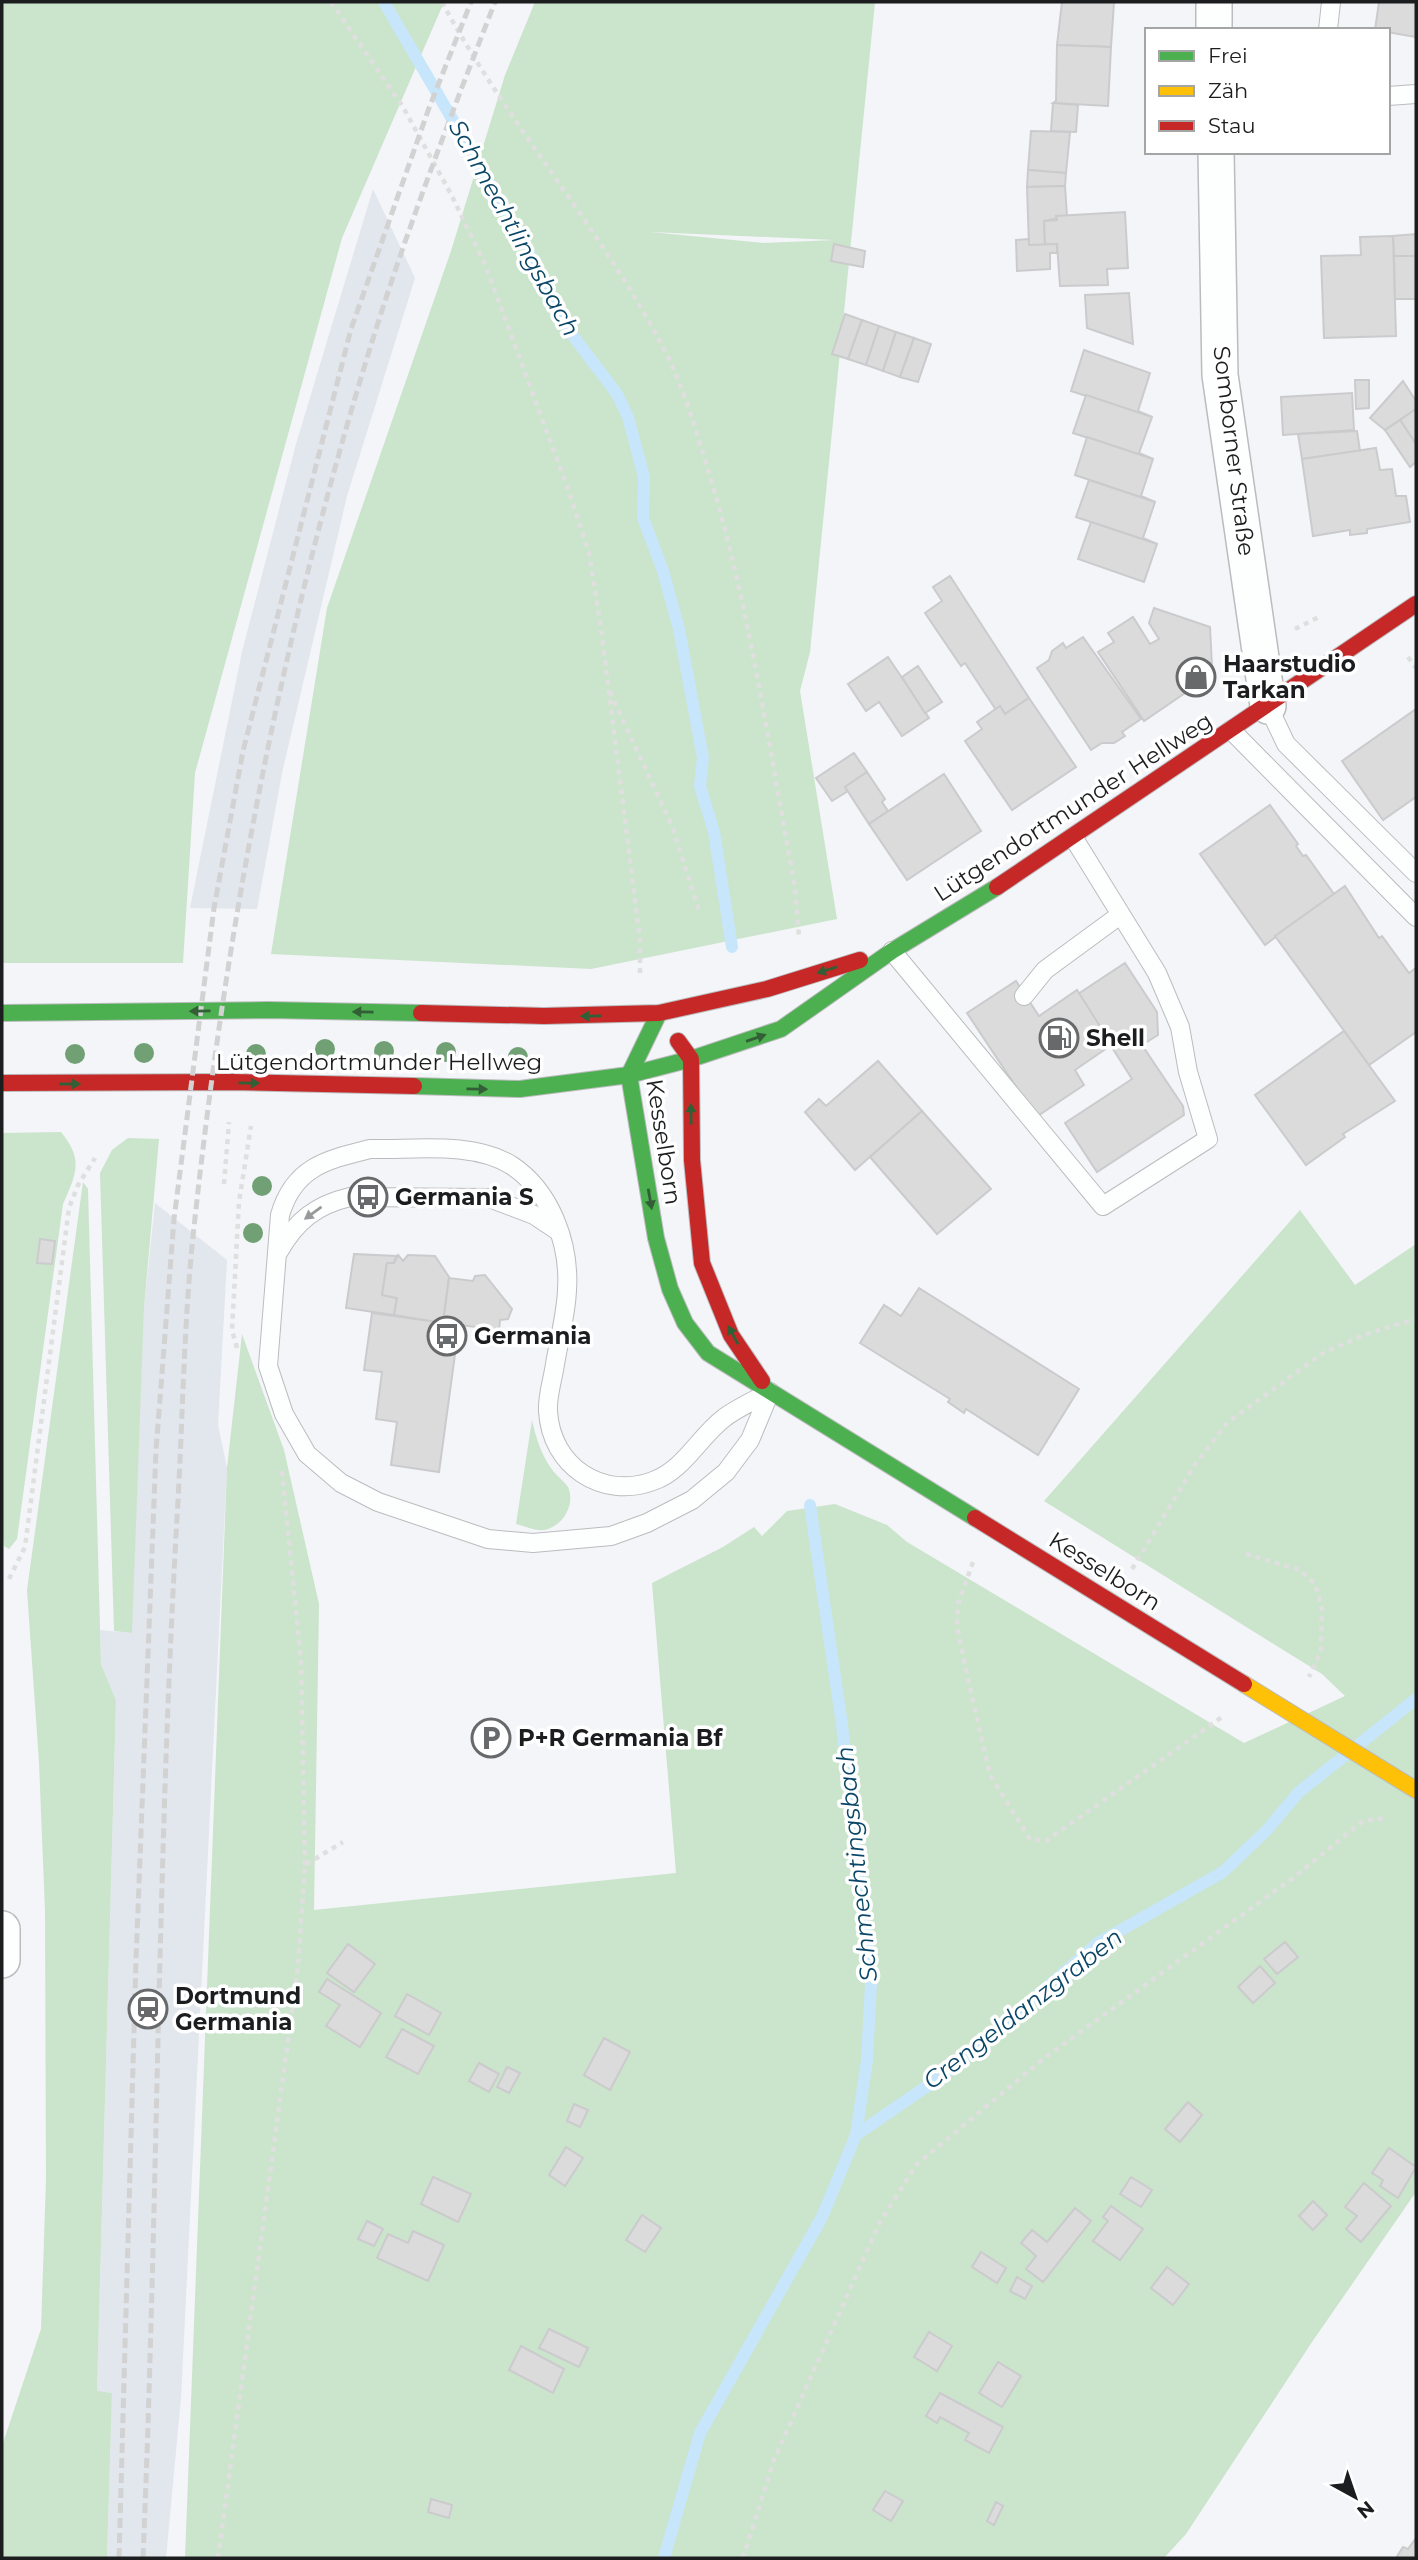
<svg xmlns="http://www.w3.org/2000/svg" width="1418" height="2560" viewBox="0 0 1418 2560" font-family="Montserrat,sans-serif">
	<rect width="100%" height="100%" fill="#f3f5f8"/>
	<g fill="#e2e6ed">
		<path d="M373,189L415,278L347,496L282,773L257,909L190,908L242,652L296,444Z"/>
		<path d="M155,1203L227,1260L218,1425L227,1468L181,2398L166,2558H107L112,2393L97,2392L116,1702L101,1664L100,1630L131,1633L144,1308Z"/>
	</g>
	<g fill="#cbe4cc" fill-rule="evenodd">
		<path d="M2,2H444L342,238L195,773L183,963H2Z"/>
		<path d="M535,2H875L810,652L800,691L837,919L591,969L271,954L327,608L451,251L505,75ZM650,232L834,240H835L764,243Z"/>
		<path d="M61,1132C84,1160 76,1174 63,1204L17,1539L9,1549L4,1546L2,1527V1133Z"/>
		<path d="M128,1138L159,1139L144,1308L132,1633L114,1631L100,1173L112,1150Z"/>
		<path d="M83,1182L88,1189L101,1664L116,1701L97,2391L112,2393L107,2558H2V2446L41,2329L46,2179L45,1911L39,1762L27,1590Z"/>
		<path d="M1300,1210L1355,1285L1416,1244V2192L1312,2342L1186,2534L1164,2558H185L227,1468L242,1334L284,1450L319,1604L314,1910L676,1873L652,1583L723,1547L754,1527L762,1536L787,1511L835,1504L887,1525L907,1542L1244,1743L1345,1696L1322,1674L1044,1501Z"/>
		<path d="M532,1420C536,1438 541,1455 553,1471C557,1476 564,1481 568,1487C576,1505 562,1527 544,1530C535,1531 525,1526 516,1524Z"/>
	</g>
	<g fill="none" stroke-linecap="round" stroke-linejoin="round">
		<g stroke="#c7e6fc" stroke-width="12">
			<path d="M384,2L525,244L558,316L617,394L628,417L644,477L643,518L663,571L679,629L703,758L700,786L714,832L732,947"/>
			<path d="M856,2135L952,2069L1098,1943L1223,1872L1267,1830L1299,1792L1416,1699"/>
			<path d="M664,2558L700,2433L822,2217L856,2135L867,2060L871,1984L842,1725L810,1505"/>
		</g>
	</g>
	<g fill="#dbdbdc" stroke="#cbcbcd" stroke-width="2">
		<path d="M1062,2H1114L1111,47L1057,45Z"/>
		<path d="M1379,2H1416V37L1375,30Z"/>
		<path d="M1057,45L1111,47L1108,106L1053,103L1056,101Z"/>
		<path d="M1053,103L1078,105L1076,132L1051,131Z"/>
		<path d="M1031,131L1070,132L1066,173L1028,170Z"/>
		<path d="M1028,170L1066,173L1065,186L1027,187Z"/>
		<path d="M1065,186L1067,216L1044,221L1045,245H1029L1027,187Z"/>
		<path d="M1125,212L1128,268L1107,269L1108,285L1060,286L1057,244L1045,245L1044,221L1057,220L1056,216Z"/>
		<path d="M1416,234V256H1394L1393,236Z"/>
		<path d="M1393,236L1396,336L1324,338L1321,256L1361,255L1360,237Z"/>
		<path d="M1029,239V245L1057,244V253H1050V269L1017,271L1016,240Z"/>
		<path d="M834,244L865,251L863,267L831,261Z"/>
		<path d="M1394,256H1416V299H1395Z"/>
		<path d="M1129,293L1133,344L1087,328L1085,295Z"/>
		<path d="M845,314L862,320L848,359L832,354Z"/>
		<path d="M862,320L879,326L866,365L848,359Z"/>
		<path d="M879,326L896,332L883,371L866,365Z"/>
		<path d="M896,332L914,338L900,377L883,371Z"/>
		<path d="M914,338L931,344L918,382L900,377Z"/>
		<path d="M1084,350L1150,373L1138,411L1152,417L1071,391Z"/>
		<path d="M1355,380H1369V408L1356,409Z"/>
		<path d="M1403,381L1416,401V409L1385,430L1370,418Z"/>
		<path d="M1352,393L1354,430L1283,435L1281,397Z"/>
		<path d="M1086,395L1152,417L1139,453L1153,459L1073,433Z"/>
		<path d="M1416,409V444L1400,420Z"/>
		<path d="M1400,420L1416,444V462L1410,467L1385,430Z"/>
		<path d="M1357,431L1360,451L1302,459L1298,434Z"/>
		<path d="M1087,437L1153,459L1141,496L1155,502L1075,475Z"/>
		<path d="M1376,448L1380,470L1392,469L1396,496H1406L1410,522L1367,529V533L1350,535V530L1313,536L1302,459Z"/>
		<path d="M1089,480L1155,502L1143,538L1157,544L1076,517Z"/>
		<path d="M1091,522L1157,544L1144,582L1078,559Z"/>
		<path d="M950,576L1029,698L1005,714L1000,706L996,710L965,663L961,666L925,613L942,601L933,587Z"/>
		<path d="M1154,608L1210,627L1212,666L1204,680L1144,721L1098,652L1114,642L1108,633L1133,617L1150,644L1159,639L1149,623Z"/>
		<path d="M1083,637L1141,719L1122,732L1125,736L1114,743H1102L1091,750L1037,668L1049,660L1052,651L1063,643L1066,648Z"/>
		<path d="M888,657L929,718L902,736L879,702L866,711L848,684Z"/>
		<path d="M918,666L942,702L925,713L902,677Z"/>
		<path d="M1029,698L1076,767L1012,810L965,741L982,729L977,722L1000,706L1005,714Z"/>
		<path d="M1416,709V797L1383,820L1342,761Z"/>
		<path d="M854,753L867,772L845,787L848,791L832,801L816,778Z"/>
		<path d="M867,772L885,799L882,802L888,811L869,824L845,787Z"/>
		<path d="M944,774L981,831L907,880L869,824Z"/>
		<path d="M1270,805L1298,844L1296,846L1303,856L1306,855L1334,894L1265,945L1200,854Z"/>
		<path d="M1345,886L1379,938L1382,936L1409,973L1416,968V1032L1369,1065L1275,936Z"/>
		<path d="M1125,963L1157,1012L1158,1035L1142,1045L1183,1106L1184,1115L1097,1172L1065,1123L1132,1079L1078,994Z"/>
		<path d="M1016,981L1039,1016L1077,990L1110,1042V1046L1075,1070L1084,1085L1036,1117L967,1013Z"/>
		<path d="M1344,1031L1395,1101L1343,1134L1345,1137L1306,1165L1255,1095Z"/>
		<path d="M878,1061L922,1111L855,1170L805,1112L819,1099L826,1106Z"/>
		<path d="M922,1111L991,1189L937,1234L870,1157Z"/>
		<path d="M40,1239L55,1241L52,1264L37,1263Z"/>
		<path d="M354,1254L396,1256L394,1263H387L382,1295L397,1298L394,1315L346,1308Z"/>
		<path d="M398,1255L403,1261L408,1255L435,1256L449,1277L443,1323L394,1315L397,1298L382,1295L387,1263H394Z"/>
		<path d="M485,1275L512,1309L508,1319L500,1320L499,1330L443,1323L449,1278L473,1281L475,1276Z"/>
		<path d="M919,1288L1079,1389L1038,1455L966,1409L964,1413L948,1402L950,1399L860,1343L884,1305L901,1316Z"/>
		<path d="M372,1313L459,1325L439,1472L391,1465L397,1422L376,1419L382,1372L364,1370Z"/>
		<path d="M1285,1942L1298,1957L1277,1974L1264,1959Z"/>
		<path d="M348,1944L375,1964L354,1992L327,1973Z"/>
		<path d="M1260,1966L1275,1983L1253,2003L1238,1987Z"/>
		<path d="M327,1979L381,2013L360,2047L326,2026L340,2005L319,1992Z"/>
		<path d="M407,1994L441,2013L429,2035L395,2016Z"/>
		<path d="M402,2029L434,2046L418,2074L386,2057Z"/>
		<path d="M604,2038L630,2052L610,2090L584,2075Z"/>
		<path d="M479,2063L499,2074L489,2092L469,2081Z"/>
		<path d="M507,2067L520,2073L509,2093L497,2087Z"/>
		<path d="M1188,2102L1202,2115L1180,2142L1165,2129Z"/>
		<path d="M574,2104L588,2110L580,2127L567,2121Z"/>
		<path d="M566,2147L583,2158L565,2186L549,2175Z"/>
		<path d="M1389,2148L1416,2167L1398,2198L1380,2186L1383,2180L1372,2173Z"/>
		<path d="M433,2177L471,2194L458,2222L421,2204Z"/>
		<path d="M1131,2177L1152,2190L1141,2207L1120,2194Z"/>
		<path d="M1364,2183L1391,2206L1361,2242L1346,2229L1357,2216L1345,2207Z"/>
		<path d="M1313,2201L1327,2215L1313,2230L1299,2216Z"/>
		<path d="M1111,2206L1143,2229L1120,2260L1093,2241L1108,2221L1103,2217Z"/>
		<path d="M1075,2208L1091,2221L1043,2282L1026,2269L1036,2256L1021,2243L1032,2230L1047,2242Z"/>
		<path d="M642,2215L661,2228L645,2252L626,2240Z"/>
		<path d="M367,2221L383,2229L374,2246L358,2239Z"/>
		<path d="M413,2231L444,2245L428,2281L377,2258L388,2234L408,2243Z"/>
		<path d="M981,2252L1006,2268L997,2283L972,2267Z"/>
		<path d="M1167,2267L1189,2284L1173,2305L1151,2288Z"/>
		<path d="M1017,2277L1032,2286L1025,2299L1010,2291Z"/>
		<path d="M549,2329L588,2348L579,2367L539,2348Z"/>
		<path d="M929,2332L952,2346L937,2371L914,2357Z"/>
		<path d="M521,2346L564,2369L553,2393L509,2370Z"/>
		<path d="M998,2362L1021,2376L1002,2407L979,2393Z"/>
		<path d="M940,2393L1003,2427L989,2453L965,2440L969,2433L940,2417L937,2423L926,2416Z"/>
		<path d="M885,2491L903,2501L891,2521L873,2510Z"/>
		<path d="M431,2499L452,2505L449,2518L428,2512Z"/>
		<path d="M996,2502L1003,2506L994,2525L987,2521Z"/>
		<path d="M1416,2538V2558H1396L1403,2547L1408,2549Z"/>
	</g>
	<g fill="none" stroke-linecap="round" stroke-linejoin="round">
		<defs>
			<g id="lane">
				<path d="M1328,30L1331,2"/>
				<path d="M1388,96L1416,94"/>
				<path d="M1268,706L1286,744L1416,873"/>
				<path d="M1231,730L1416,917"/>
				<path d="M892,951L1103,1206L1208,1139L1188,1072L1180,1027L1157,973L1073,837"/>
				<path d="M1024,996L1045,970L1120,915"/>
				<path d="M370,1149C414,1150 472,1141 511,1165C551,1191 570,1244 567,1290C566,1315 559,1340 555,1364C553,1379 547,1396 548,1411C551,1466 602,1500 653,1481C684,1470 699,1437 724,1418C737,1408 755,1400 770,1392L750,1440L726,1472L692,1500L647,1523L611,1536L533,1543L488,1539L378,1502L341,1483L307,1454L284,1414L268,1366L280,1215C294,1167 326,1160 370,1149Z"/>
				<path d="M279,1251C296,1221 316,1205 350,1197L489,1198L534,1215L558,1231"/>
			</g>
			<g id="street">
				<path d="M1214,2V30"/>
				<path d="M1216,152L1220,375L1268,706"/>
				<path d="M2,1929V1960"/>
			</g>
			<g id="fast">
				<path d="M2,1013L268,1010L421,1013"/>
				<path d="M659,1013L629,1075L656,1238L670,1289L685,1323L708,1353L975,1518"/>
				<path d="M414,1086L520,1089L629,1075L691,1059L781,1029L892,951L997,887"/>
			</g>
			<path id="slow" d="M1244,1684L1416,1790"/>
			<g id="jam">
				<path d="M997,887L1416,604"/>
				<path d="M421,1013L544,1016L659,1013L767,989L860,960"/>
				<path d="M678,1041L691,1059L692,1160L702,1263L731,1335L762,1381"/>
				<path d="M2,1083L231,1082L414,1086"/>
				<path d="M975,1518L1244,1684"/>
			</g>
		</defs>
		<use href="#lane" stroke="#bbbcbe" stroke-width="20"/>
		<use href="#street" stroke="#bbbcbe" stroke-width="38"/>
		<use href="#fast" stroke="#bbbcbe" stroke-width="18"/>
		<use href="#slow" stroke="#bbbcbe" stroke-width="18"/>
		<use href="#jam" stroke="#bbbcbe" stroke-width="18"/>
		<g stroke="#dfdfdf" stroke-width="4.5" stroke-dasharray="5 5" stroke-linecap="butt">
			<path d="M331,2L403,107L452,196L486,267L568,489L589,553L601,628L640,940V974"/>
			<path d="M442,2C507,123 600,227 664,349C684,388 696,431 709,473C750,608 769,749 795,887L799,937"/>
			<path d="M1295,629L1321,616"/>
			<path d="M1408,657L1416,668"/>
			<path d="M610,692L672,826L700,914"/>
			<path d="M224,1184L229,1122"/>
			<path d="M237,1348L232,1330L239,1202L251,1126"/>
			<path d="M282,1471L301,1660L305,1865"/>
			<path d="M1246,1554L1300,1570L1315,1584L1322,1608L1321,1651L1309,1677"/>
			<path d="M973,1562L958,1604L957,1627L968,1679L990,1775L1030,1839L1046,1841L1222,1717"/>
			<path d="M1132,1569L1194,1466L1227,1423L1323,1353L1366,1334L1416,1319"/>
			<path d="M9,1579L25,1547L69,1208L78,1185L95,1158"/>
			<path d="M218,2558L298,1967L305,1865L343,1842"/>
			<path d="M743,2558L774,2460L879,2224L916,2165L1043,2059L1293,1878L1363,1821L1385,1818"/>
		</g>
		<use href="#lane" stroke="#fdfefe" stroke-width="18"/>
		<use href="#street" stroke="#fdfefe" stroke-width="35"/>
		<use href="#fast" stroke="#4caf50" stroke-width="16"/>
		<use href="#slow" stroke="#ffc107" stroke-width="16"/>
		<use href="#jam" stroke="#c62828" stroke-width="16"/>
		<g stroke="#d2d2d3" stroke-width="5" stroke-dasharray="10 5" stroke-linecap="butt">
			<path d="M119,2558L136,1960L156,1450L174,1219L214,908L243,751L351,329L429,108L471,2"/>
			<path d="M143,2558C158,2206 157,1853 178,1501C183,1410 184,1318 194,1227C226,929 282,632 371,345C407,229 451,115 495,2"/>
		</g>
	</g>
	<g fill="#70a074">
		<circle cx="325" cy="1049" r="10"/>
		<circle cx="384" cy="1051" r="10"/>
		<circle cx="446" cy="1052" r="10"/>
		<circle cx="144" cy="1053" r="10"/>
		<circle cx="75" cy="1054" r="10"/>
		<circle cx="256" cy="1054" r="10"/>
		<circle cx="518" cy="1057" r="10"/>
		<circle cx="262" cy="1186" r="10"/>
		<circle cx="253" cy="1233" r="10"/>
	</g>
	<defs><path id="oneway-solid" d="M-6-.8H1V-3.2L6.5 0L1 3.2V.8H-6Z" transform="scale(1.75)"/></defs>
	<g fill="#325f35">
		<use href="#oneway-solid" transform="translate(827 970) rotate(163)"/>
		<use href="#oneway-solid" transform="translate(200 1011) rotate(179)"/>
		<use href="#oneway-solid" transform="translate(363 1012) rotate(-179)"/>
		<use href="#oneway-solid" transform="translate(591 1016) rotate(179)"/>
		<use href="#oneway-solid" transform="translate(756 1038) rotate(-19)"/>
		<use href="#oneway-solid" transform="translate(249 1083) rotate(1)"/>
		<use href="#oneway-solid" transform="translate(70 1084)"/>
		<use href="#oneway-solid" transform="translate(477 1089) rotate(1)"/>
		<use href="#oneway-solid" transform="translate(691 1114) rotate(-91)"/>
		<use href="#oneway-solid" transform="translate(650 1199) rotate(80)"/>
		<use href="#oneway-solid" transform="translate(733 1335) rotate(-118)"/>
	</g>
	<use fill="#98999a" href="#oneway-solid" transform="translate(313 1213) rotate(144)"/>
	<defs>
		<symbol id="shop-ring" viewBox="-11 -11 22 22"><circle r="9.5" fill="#fff" stroke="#67696b" stroke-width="1.5"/><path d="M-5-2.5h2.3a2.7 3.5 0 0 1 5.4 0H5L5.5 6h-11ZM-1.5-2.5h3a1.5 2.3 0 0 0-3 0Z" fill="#67696b"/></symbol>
		<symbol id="fuel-ring" viewBox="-11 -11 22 22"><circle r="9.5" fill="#fff" stroke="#67696b" stroke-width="1.5"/><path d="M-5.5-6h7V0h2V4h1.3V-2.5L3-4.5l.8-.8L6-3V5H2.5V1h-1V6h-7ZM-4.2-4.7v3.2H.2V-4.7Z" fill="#67696b"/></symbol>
		<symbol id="bus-ring" viewBox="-11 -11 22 22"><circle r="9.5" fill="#fff" stroke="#67696b" stroke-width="1.5"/><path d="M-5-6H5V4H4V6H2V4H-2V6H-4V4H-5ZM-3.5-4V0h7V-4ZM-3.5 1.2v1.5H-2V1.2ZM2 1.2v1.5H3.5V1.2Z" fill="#67696b"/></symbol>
		<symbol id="parking-ring" viewBox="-11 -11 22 22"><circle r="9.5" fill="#fff" stroke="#67696b" stroke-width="1.5"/><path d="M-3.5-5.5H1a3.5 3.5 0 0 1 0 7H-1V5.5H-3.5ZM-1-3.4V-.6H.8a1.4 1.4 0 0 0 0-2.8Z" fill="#67696b"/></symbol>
		<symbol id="station-ring" viewBox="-11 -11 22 22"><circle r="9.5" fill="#fff" stroke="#67696b" stroke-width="1.5"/><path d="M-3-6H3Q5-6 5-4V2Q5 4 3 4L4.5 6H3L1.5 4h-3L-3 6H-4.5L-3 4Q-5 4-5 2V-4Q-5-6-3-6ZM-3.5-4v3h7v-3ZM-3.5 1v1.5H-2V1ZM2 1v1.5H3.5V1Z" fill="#67696b"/></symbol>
	</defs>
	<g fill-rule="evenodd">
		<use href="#shop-ring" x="1174" y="655" width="44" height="44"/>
		<use href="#fuel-ring" x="1037" y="1016" width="44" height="44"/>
		<use href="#bus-ring" x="346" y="1175" width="44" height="44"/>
		<use href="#bus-ring" x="425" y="1314" width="44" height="44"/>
		<use href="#parking-ring" x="469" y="1716" width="44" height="44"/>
		<use href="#station-ring" x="126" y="1987" width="44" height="44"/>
	</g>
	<g text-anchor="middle" stroke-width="7" stroke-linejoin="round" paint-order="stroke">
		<g font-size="23" fill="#1c1d1f" stroke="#fff">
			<text transform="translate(1234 451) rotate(83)" y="8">Somborner Straße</text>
			<text transform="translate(1073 807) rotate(-33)" y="8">Lütgendortmunder Hellweg</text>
			<text x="379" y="1070">Lütgendortmunder Hellweg</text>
			<text transform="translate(664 1142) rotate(81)" y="8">Kesselborn</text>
			<text transform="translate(1105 1571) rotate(32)" y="8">Kesselborn</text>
		</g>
		<g font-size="23" font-weight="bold" fill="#1c1d1f" stroke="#fff" text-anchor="start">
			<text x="1223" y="672">Haarstudio<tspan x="1223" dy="26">Tarkan</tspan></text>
			<text x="1086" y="1046">Shell</text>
			<text x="395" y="1205">Germania S</text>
			<text x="474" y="1344">Germania</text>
			<text x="518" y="1746">P+R Germania Bf</text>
			<text x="175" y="2004">Dortmund<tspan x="175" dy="26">Germania</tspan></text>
		</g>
		<g font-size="24" font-style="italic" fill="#094667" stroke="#fff">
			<text transform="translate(514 228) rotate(61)" y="8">Schmechtlingsbach</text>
			<text transform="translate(857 1864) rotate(-96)" y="8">Schmechtingsbach</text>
			<text transform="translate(1023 2009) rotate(-38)" y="8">Crengeldanzgraben</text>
		</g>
	</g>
	<rect width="1418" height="2560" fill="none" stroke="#1c1d1f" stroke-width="7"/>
	<rect x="1145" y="28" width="245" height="126" fill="#ffffff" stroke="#a4a5a5" stroke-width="2"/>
	<rect x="1159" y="51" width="35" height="10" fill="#4caf50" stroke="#a4a5a5" stroke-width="2"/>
	<text x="1208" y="63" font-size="21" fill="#1c1d1f">Frei</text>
	<rect x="1159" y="86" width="35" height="10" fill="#ffc107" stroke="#a4a5a5" stroke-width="2"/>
	<text x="1208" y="98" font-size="21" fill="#1c1d1f">Zäh</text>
	<rect x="1159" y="121" width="35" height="10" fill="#c62828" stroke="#a4a5a5" stroke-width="2"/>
	<text x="1208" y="133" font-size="21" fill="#1c1d1f">Stau</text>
	<g transform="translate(1355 2497) rotate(140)" stroke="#ffffff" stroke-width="5" paint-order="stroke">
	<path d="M0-5L12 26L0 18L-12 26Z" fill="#1c1d1f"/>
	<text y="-10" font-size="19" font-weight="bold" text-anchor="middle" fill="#1c1d1f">N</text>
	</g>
</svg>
